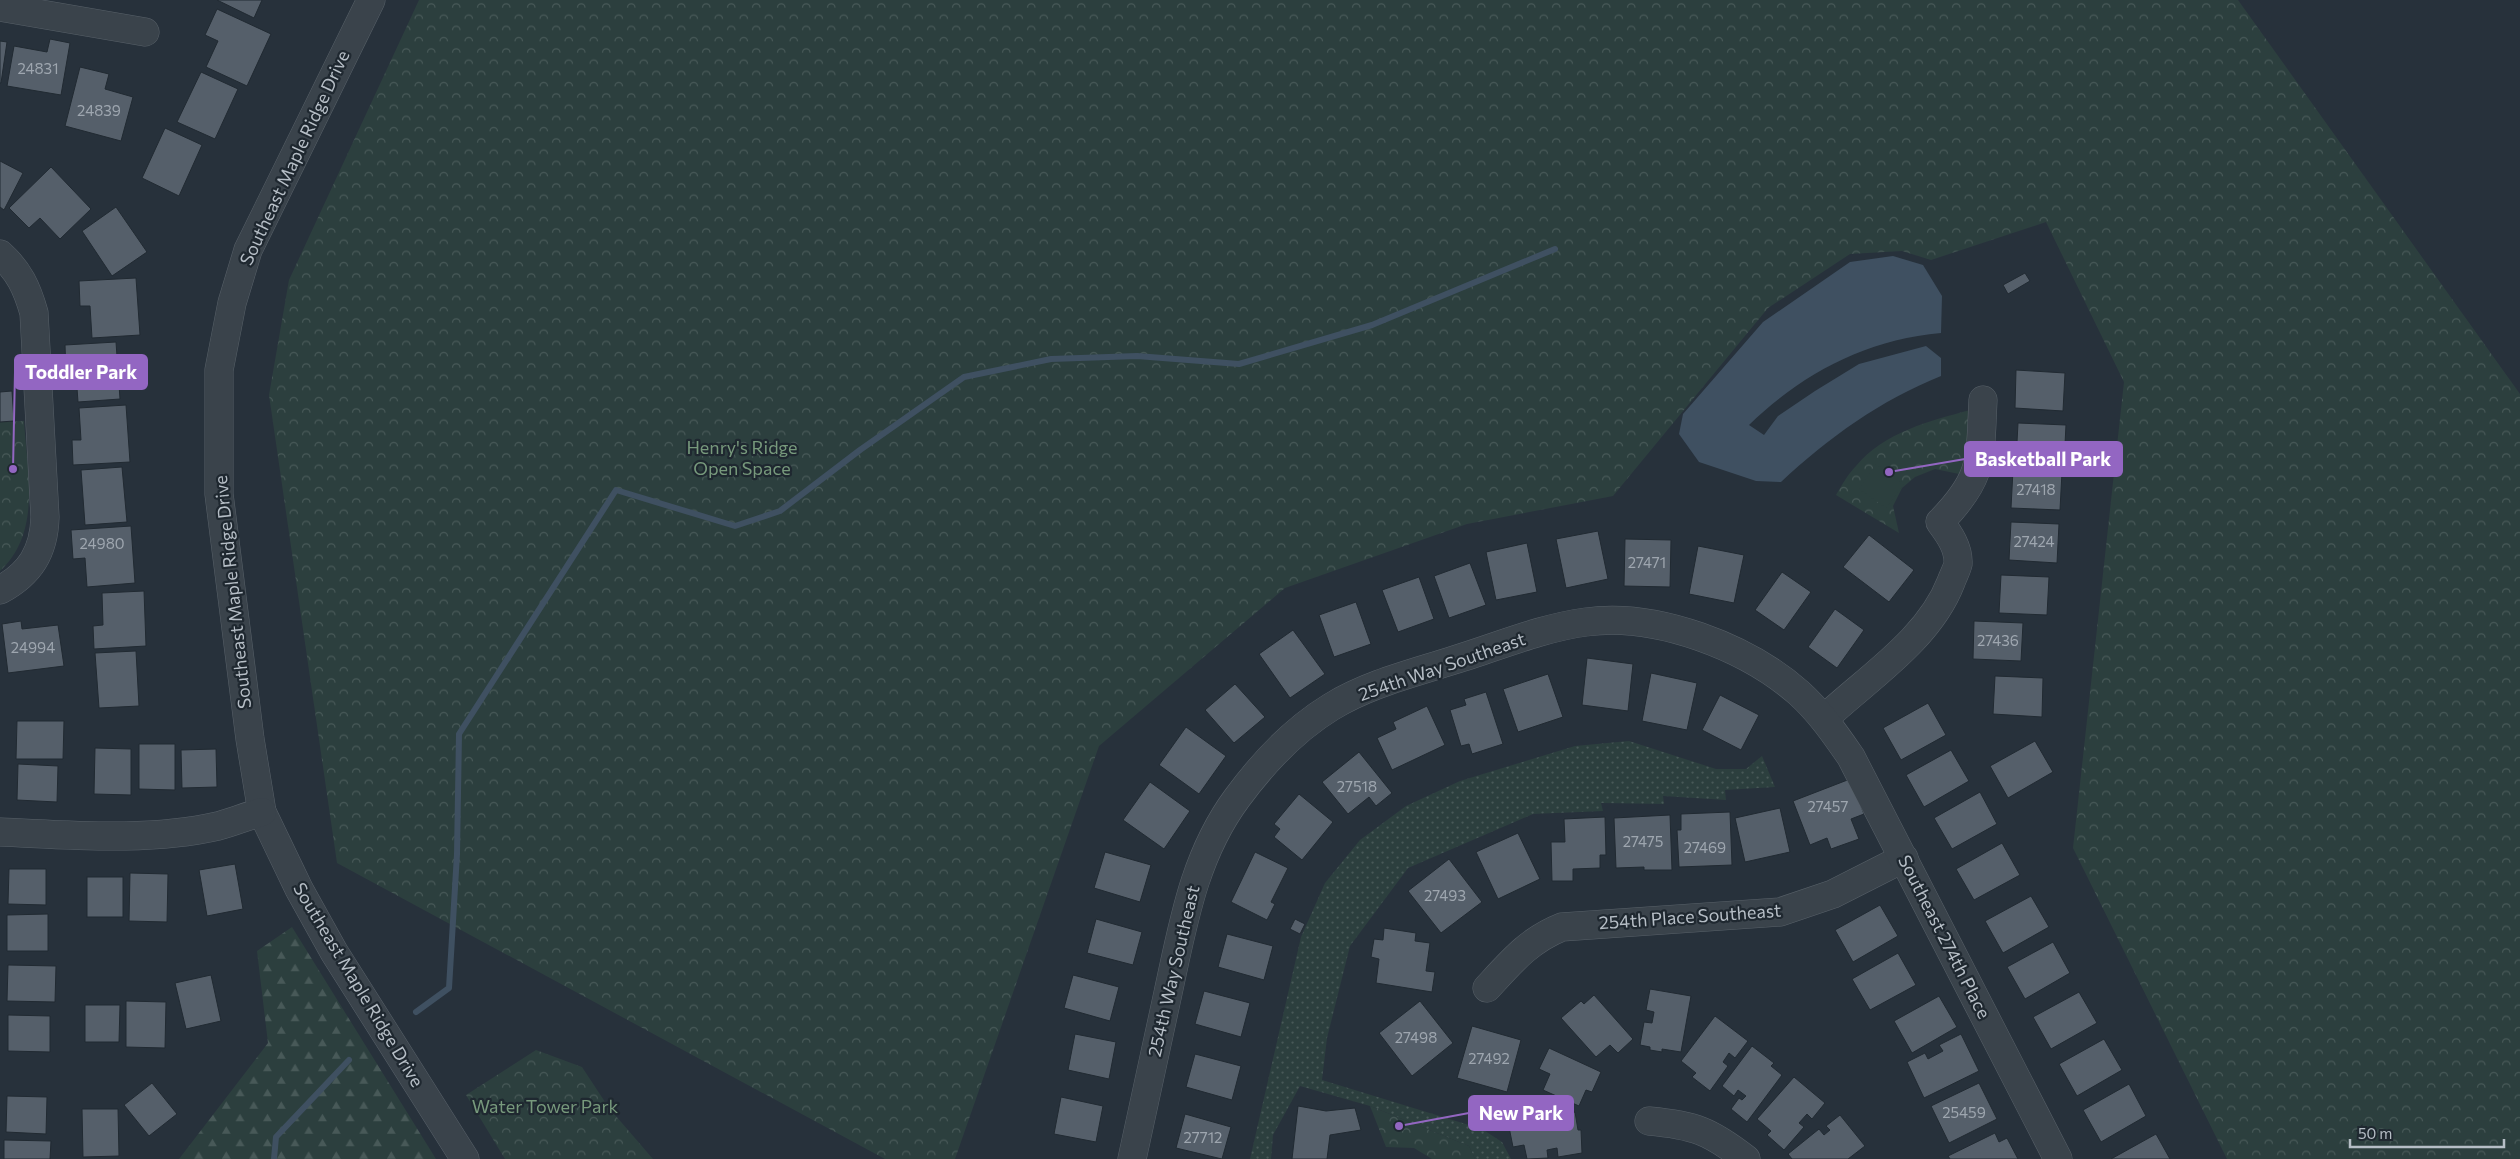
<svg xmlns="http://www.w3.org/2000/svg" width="2520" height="1159" viewBox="0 0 2520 1159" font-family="Commissioner,sans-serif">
	<defs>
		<pattern id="grass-dots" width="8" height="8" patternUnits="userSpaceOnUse" patternTransform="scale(1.25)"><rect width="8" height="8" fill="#2c3f3e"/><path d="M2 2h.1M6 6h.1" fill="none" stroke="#485958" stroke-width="1.8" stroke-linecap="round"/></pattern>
		<pattern id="forest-firs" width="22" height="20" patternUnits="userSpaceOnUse" patternTransform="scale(1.25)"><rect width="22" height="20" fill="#2c3f3e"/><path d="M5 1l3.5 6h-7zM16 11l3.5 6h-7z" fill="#485958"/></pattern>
		<pattern id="park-crowns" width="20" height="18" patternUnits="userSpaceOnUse" patternTransform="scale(1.25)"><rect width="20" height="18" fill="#2c3f3e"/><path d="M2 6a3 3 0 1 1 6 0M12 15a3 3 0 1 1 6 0" fill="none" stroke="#485958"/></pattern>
	</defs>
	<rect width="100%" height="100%" fill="#27313b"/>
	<path fill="url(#grass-dots)" d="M1629,741L1716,769H1746L1762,756L1775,787L1725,790L1726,800L1663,796L1664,804L1601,803L1603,811L1533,814L1408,868L1350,946L1327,1038L1322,1080L1482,1129L1502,1142L1511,1159H1475L1469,1146L1370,1106L1300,1086L1273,1135L1271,1159H1250L1301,937L1325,883L1360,840L1406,806L1460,781L1575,746Z"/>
	<path fill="url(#forest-firs)" d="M292,927L436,1159H179L268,1043L257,951Z"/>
	<g fill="url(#park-crowns)">
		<path d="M419,0H2238L2520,394V1159H2227L2073,848L2124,382L2046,222L1931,260L1902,251L1850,254L1768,308L1613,496L1467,524L1285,588L1099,746L955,1159H885L337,863L269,395L289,280Z"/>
		<path d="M1970,410L1964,475L1935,469L1915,477L1902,488L1893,506L1899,533L1836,495C1842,485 1848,474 1856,466C1884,432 1930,421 1970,410Z"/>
		<path d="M24,421C27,472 42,532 0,571V422Z"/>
		<path d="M536,1050L582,1067L609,1108L653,1159H505L466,1095Z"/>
		<path d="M1370,1106L1469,1146L1475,1159H1432L1414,1148L1386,1147Z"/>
	</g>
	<path fill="#2c3f3e" d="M1876,464L1904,484L1886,508L1859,489Z"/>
	<path fill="#3f5061" d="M1893,256L1923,265L1942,296L1941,333C1865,340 1803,373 1749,425L1764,435L1778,416L1815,391L1859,364L1926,346L1941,358V376C1881,400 1828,438 1781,482L1756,481L1699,462L1679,434L1683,414L1763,322L1850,262Z"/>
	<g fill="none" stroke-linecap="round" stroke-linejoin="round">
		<g stroke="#3f5061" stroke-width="6">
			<path d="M416,1012L449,988L457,854L459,734L616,490L735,526L780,511L860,450L964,377L1051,359L1137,356L1239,364L1372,325L1555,249"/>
			<path d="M274,1159L276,1137L349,1060"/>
		</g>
	</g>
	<g fill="#555f6a" stroke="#212a32">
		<path d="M217,0H262L254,18Z"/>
		<path d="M217,9L271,34L247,86L206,67L218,41L205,35Z"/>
		<path d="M50,39L70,43L61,95L7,86L14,46L47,52Z"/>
		<path d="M0,41L7,42L1,83H0Z"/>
		<path d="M80,67L109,74L105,89L133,97L121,141L65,126Z"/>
		<path d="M201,72L238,89L215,139L177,122Z"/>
		<path d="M165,128L202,145L179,196L142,178Z"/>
		<path d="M0,161L23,173L4,210L0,207Z"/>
		<path d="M51,167L91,209L60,239L40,218L29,228L9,208Z"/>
		<path d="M116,207L147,252L112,276L82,231Z"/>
		<path d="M2025,273L2030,281L2008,294L2003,285Z"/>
		<path d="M136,278L140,335L92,338L90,306H80L79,281Z"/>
		<path d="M116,342L120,399L78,402L76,374H66L65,345Z"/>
		<path d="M2016,370L2065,373L2063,411L2015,408Z"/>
		<path d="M12,391L14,421L0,422V392Z"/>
		<path d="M126,405L130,462L73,465L72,440H81L79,408Z"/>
		<path d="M2018,423L2066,425L2064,463L2016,461Z"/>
		<path d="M122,467L127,522L85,525L81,470Z"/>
		<path d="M2013,470L2062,472L2060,510L2011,508Z"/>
		<path d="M2011,522L2059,524L2057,563L2009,560Z"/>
		<path d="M131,526L135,583L87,587L85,558L73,559L71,530Z"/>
		<path d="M1598,531L1608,579L1566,588L1556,539Z"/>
		<path d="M1869,535L1914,570L1889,602L1843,567Z"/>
		<path d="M1625,539L1671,540L1670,587L1624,586Z"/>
		<path d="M1527,543L1537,592L1496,600L1486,552Z"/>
		<path d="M1698,546L1744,555L1734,603L1689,594Z"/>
		<path d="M1470,563L1486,605L1449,618L1434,576Z"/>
		<path d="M1782,572L1811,592L1784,630L1755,610Z"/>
		<path d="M2001,575L2049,577L2047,615L1999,613Z"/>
		<path d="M1419,577L1434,619L1398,632L1382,590Z"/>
		<path d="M144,591L146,646L94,649L93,626L103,625L102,593Z"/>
		<path d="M1356,602L1371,644L1334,657L1319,615Z"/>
		<path d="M1835,609L1864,630L1837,668L1808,647Z"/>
		<path d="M21,621L22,629L58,625L64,666L8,673L2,624Z"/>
		<path d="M1974,621L2023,623L2021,661L1973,659Z"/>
		<path d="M1293,630L1325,674L1290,698L1259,654Z"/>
		<path d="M136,651L139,706L99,708L95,653Z"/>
		<path d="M1587,658L1633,664L1628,711L1582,705Z"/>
		<path d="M1651,673L1697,683L1687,730L1642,721Z"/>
		<path d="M1548,674L1563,717L1518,732L1503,689Z"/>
		<path d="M1995,676L2043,678L2042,717L1993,714Z"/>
		<path d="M1235,684L1265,717L1234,743L1205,710Z"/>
		<path d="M1486,692L1503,744L1472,754L1469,744L1461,746L1450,710L1466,705L1464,699Z"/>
		<path d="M1720,695L1759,715L1741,750L1702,730Z"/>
		<path d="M1928,703L1946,735L1901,760L1883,728Z"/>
		<path d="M1427,706L1445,745L1392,770L1377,738L1396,729L1393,722Z"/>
		<path d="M17,721H64L63,759H16Z"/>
		<path d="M1186,727L1226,756L1199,794L1159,765Z"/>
		<path d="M2035,741L2053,772L2008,798L1990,766Z"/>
		<path d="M139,744H175V790L139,789Z"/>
		<path d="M95,748L131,749V795L94,794Z"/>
		<path d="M216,749L217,787L182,788L181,750Z"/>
		<path d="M1951,750L1969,781L1924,807L1906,775Z"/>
		<path d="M1359,752L1392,793L1376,806L1369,797L1348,814L1322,782Z"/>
		<path d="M18,764L58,766L57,802L17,800Z"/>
		<path d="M1850,779L1864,814L1851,819L1859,839L1831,849L1827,838L1810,845L1793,801Z"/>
		<path d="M1150,782L1190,811L1164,849L1123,820Z"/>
		<path d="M1980,792L1997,824L1952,849L1934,818Z"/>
		<path d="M1299,794L1333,822L1302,860L1274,837L1280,829L1274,824Z"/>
		<path d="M1780,808L1790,852L1745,862L1735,818Z"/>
		<path d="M1730,812L1732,865L1679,867L1677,830H1681V814Z"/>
		<path d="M1670,815L1672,870H1644V867L1616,868L1614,818Z"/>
		<path d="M1605,817L1606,855H1600V868L1573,869V881H1552L1551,842H1565L1564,819Z"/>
		<path d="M1518,833L1540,879L1498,899L1476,852Z"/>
		<path d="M2002,843L2020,875L1974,900L1956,869Z"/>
		<path d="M1105,852L1151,865L1140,902L1094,888Z"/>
		<path d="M1255,852L1288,868L1271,902L1275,904L1267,920L1231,902Z"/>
		<path d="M1449,859L1482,902L1441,933L1408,891Z"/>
		<path d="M235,864L243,909L207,916L199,870Z"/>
		<path d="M9,869H46V905L8,904Z"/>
		<path d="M130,873L168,874L167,922L129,921Z"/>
		<rect x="87" y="877" width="36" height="40"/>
		<path d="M2031,896L2049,927L2003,953L1985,921Z"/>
		<path d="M1880,905L1898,936L1853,962L1835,930Z"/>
		<path d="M48,914V951H7V915Z"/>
		<path d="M1096,919L1142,932L1133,965L1087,953Z"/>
		<path d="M1295,919L1305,924L1300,934L1290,929Z"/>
		<path d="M1384,928L1416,933L1415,941L1430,943L1426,971L1435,972L1432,992L1376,983L1379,959L1371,957L1374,939L1383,940Z"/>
		<path d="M1227,934L1273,946L1264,980L1218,967Z"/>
		<path d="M2053,942L2070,973L2025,999L2007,967Z"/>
		<path d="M1898,953L1916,985L1870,1010L1852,979Z"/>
		<path d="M8,965L56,966L55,1002L7,1001Z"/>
		<path d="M211,975L221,1021L186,1029L175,983Z"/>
		<path d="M1073,975L1119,987L1110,1021L1064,1008Z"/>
		<path d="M1650,989L1691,996L1681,1052L1662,1049V1052L1650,1050V1047L1640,1045L1644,1022L1652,1023L1654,1012L1646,1010Z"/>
		<path d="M1204,991L1250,1003L1241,1037L1195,1024Z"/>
		<path d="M2079,992L2097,1023L2051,1049L2033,1017Z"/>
		<path d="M1594,995L1633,1039L1618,1053L1610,1045L1596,1057L1561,1018L1581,1001L1584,1004Z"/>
		<path d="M1939,996L1957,1027L1912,1053L1894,1021Z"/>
		<path d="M126,1001L166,1002L165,1048L126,1047Z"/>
		<path d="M1420,1001L1453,1043L1412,1076L1379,1033Z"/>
		<path d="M85,1005H120L119,1042H85Z"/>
		<path d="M8,1015L50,1016V1052L8,1051Z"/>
		<path d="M1715,1016L1748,1041L1735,1058L1729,1053L1723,1062L1728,1066L1710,1091L1692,1077L1696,1073L1681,1061Z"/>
		<path d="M1472,1026L1521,1040L1507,1092L1457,1078Z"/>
		<path d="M1075,1034L1116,1042L1109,1079L1068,1070Z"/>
		<path d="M1961,1034L1979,1071L1924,1098L1907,1062L1925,1053L1928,1059L1943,1051L1939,1045Z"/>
		<path d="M2104,1039L2122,1070L2077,1096L2059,1064Z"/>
		<path d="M1752,1046L1774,1063L1771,1066L1782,1075L1747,1122L1731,1109L1739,1098L1742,1100L1746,1096L1738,1090L1734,1096L1722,1086Z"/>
		<path d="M1549,1048L1601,1072L1592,1092L1586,1090L1579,1106L1543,1090L1550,1074L1539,1069Z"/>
		<path d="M1195,1054L1241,1066L1232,1100L1186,1087Z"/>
		<path d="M1794,1077L1825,1103L1812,1119L1807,1114L1799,1123L1804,1127L1784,1150L1767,1135L1771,1131L1757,1119Z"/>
		<path d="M152,1083L177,1114L149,1136L124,1105Z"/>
		<path d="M1979,1083L1997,1119L1949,1143L1931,1106Z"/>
		<path d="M2129,1084L2146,1116L2101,1142L2083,1110Z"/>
		<path d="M7,1096L47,1097L46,1134L6,1132Z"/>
		<path d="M1061,1097L1103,1106L1096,1142L1054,1134Z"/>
		<path d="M1298,1106L1326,1111L1355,1108L1361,1130L1330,1135L1327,1159H1292Z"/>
		<path d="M82,1109H118L119,1156L83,1157Z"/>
		<path d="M1575,1112L1578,1130H1581L1582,1153L1558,1157L1557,1148L1547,1150L1548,1158L1527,1159L1524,1145L1513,1147L1509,1127L1520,1125V1122Z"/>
		<path d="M1185,1114L1231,1127L1222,1159L1176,1148Z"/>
		<path d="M1840,1115L1865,1146L1848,1159H1792L1788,1154L1819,1129L1824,1135L1830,1130L1826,1126Z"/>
		<path d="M1995,1133L1999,1142L2007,1138L2018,1159H1950L1948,1156Z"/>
		<path d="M2156,1134L2170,1159H2111Z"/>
		<path d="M4,1140L51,1141L50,1159H4Z"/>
	</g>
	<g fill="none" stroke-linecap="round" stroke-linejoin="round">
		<defs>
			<g id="minor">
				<path d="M371,0L248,250L232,303L219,370V494L250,739L262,812L299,889L334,952L465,1159"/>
				<path d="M0,7L145,32"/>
				<path d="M0,254C19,271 27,288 34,313L45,517C44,552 30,574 0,590"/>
				<path d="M1825,718C1869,677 1929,639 1951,582C1953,576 1957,569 1958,564C1959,548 1949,534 1940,522C1984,477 1980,460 1983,400"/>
				<path d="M0,832C72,835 147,842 218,826C233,822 247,816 262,812"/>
				<path d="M1487,988C1511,962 1529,940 1562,927L1780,912L1833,894L1904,858"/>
				<path d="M1649,1121C1694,1125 1710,1131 1746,1159"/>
				<path d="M1132,1159C1144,1104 1156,1048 1168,993C1183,924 1194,856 1237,798C1262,764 1295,729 1331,707C1368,684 1414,673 1454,660C1497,647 1541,628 1586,622C1656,612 1747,647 1799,693C1820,712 1835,734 1851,757L2058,1159"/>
			</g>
		</defs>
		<use href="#minor" stroke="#586169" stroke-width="29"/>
		<use href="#minor" stroke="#3a434b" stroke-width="28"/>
	</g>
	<g text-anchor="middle" stroke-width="4.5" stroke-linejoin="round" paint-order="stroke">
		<g font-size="15" fill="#9ea6af">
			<text x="38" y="74">24831</text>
			<text x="99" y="116">24839</text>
			<text x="2036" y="495">27418</text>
			<text x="2034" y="547">27424</text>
			<text x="102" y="549">24980</text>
			<text x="1647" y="568">27471</text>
			<text x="1998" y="646">27436</text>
			<text x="33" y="653">24994</text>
			<text x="1357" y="792">27518</text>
			<text x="1828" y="812">27457</text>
			<text x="1643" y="847">27475</text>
			<text x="1705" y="853">27469</text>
			<text x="1445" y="901">27493</text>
			<text x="1416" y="1043">27498</text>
			<text x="1489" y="1064">27492</text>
			<text x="1964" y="1118">25459</text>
			<text x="1203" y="1143">27712</text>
		</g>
		<g font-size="18" fill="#b6bec6" stroke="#1f2830">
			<text transform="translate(295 158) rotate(-65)" y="6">Southeast Maple Ridge Drive</text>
			<text transform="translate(233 592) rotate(-96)" y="6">Southeast Maple Ridge Drive</text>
			<text transform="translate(1442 667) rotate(-19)" y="6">254th Way Southeast</text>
			<text transform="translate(1690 917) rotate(-4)" y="6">254th Place Southeast</text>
			<text transform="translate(1944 937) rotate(63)" y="6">Southeast 274th Place</text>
			<text transform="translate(1174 971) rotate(-77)" y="6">254th Way Southeast</text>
			<text transform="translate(358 985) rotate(59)" y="6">Southeast Maple Ridge Drive</text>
		</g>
		<g font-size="18" fill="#77997c" stroke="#1f2830">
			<text x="742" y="454">Henry's Ridge<tspan x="742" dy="21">Open Space</tspan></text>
			<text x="545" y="1113">Water Tower Park</text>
		</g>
	</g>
	<path fill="none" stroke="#9366c2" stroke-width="2" d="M13 469L15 372M1889 472L1965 459M1399 1126L1469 1113"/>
	<g fill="#9366c2" stroke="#1f2830" stroke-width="2">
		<circle cx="13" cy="469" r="5"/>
		<circle cx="1889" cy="472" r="5"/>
		<circle cx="1399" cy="1126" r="5"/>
	</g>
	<g fill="#9366c2" stroke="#9366c2" stroke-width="2">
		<rect x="15" y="355" width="132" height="34" rx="5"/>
		<rect x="1965" y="442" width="157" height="34" rx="5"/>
		<rect x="1469" y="1096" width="104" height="34" rx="5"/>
	</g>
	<g font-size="19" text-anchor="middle" font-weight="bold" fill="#fff">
		<text x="81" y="379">Toddler Park</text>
		<text x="2043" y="466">Basketball Park</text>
		<text x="1521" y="1120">New Park</text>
	</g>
	<path d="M2350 1139v8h154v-8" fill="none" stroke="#b6bec6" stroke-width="2.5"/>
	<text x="2358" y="1139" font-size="15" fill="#b6bec6" stroke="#1f2830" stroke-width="4" paint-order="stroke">50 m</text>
</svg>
